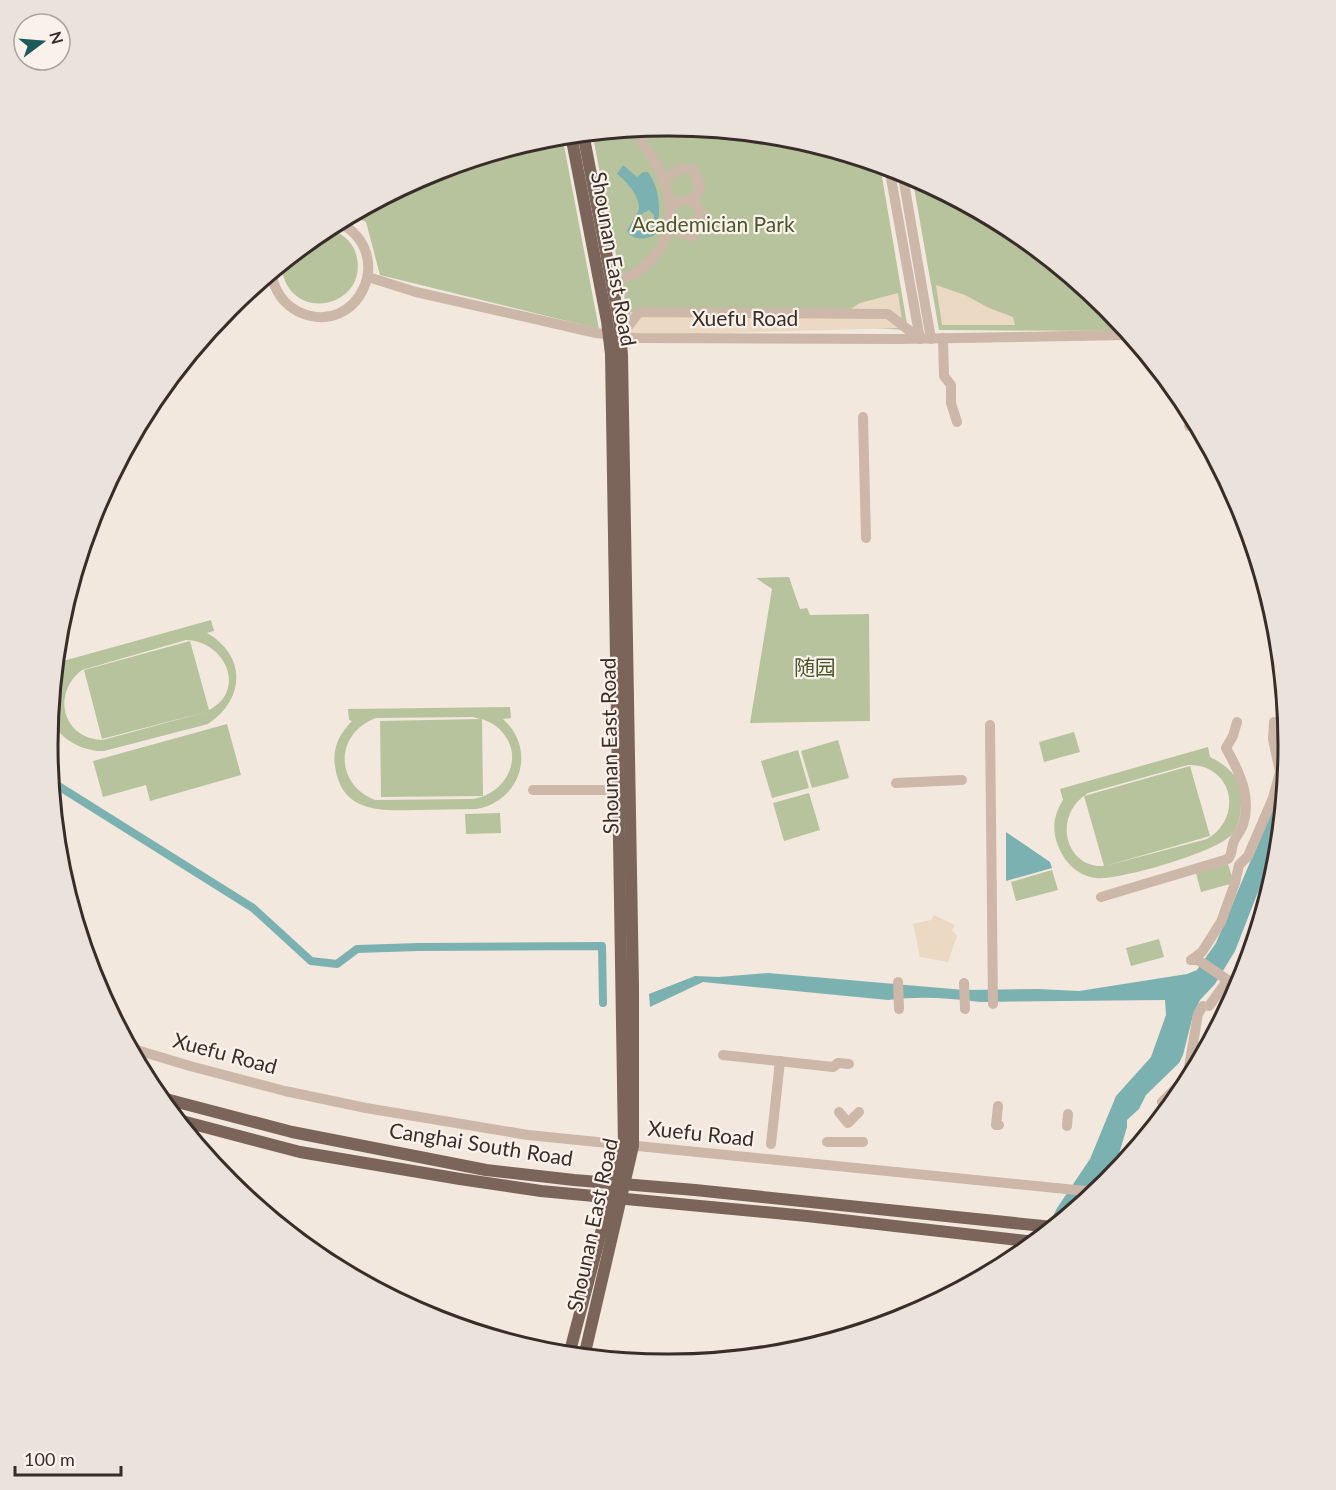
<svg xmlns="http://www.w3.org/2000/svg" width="1336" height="1490" viewBox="0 0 1336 1490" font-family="Lato,'Noto Sans SC',sans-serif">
	<rect width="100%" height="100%" fill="#f3e8de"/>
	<g fill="#b7c39d" fill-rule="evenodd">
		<path d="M668,125L789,137L880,165L908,330L628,316L592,132Z"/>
		<path d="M562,135L599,329L380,275L366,222L351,215L431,172L547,137Z"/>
		<path d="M912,176L1013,230L1107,307L1126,331L939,330Z"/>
		<path d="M326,228C340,232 352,240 356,254C371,309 286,326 281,264Z"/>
		<path d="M789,577L800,609L807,608L810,615L869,614L870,721L750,723L772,589L756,578Z"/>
		<path d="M211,620L214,631L207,633C246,655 246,699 208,724L104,751C83,752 55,738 51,715C50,704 53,691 54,681L57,676L56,663ZM186,640C226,641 247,691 209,710L190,641L84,670L102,739L209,711L103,740C63,739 51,694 82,670Z"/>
		<path d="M510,707L511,718L503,719C537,750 521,800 477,809C457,809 437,810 417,810C381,811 341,813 335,766C332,748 340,733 352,721L349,720L348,709ZM473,717L480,719L380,721L381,797L483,796L482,719C489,722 497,725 502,732C526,758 504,796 472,799L375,800C334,784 335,733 376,718Z"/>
		<path d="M227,724L241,775L150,801L146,785L103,797L93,761Z"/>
		<path d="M1074,732L1080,752L1044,762L1039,742Z"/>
		<path d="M838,740L849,778L812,788L801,751Z"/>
		<path d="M1208,747L1210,757C1228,766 1241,777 1241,798C1241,811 1241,822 1233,833C1222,851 1117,881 1096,878C1077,876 1063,861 1057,843C1052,828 1054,814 1063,800L1060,789ZM1188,765C1233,764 1244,817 1207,839L1105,866L1210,836L1190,766L1084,796L1104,866C1066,869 1051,816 1088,793Z"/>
		<path d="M798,750L809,788L772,798L761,761Z"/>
		<path d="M809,793L820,830L784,841L773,803Z"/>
		<path d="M500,813L501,833L466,834L465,814Z"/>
		<path d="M1228,864L1234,883L1201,892L1196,873Z"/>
		<path d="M1052,870L1058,890L1016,901L1011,882Z"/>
		<path d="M1159,939L1164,957L1131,966L1126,948Z"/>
	</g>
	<g fill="#ebd9c4">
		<path d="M936,285L965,295L989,308L1013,317L1015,325H942Z"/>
		<path d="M898,293L903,328L628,336L622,324L631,312H846L860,303Z"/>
		<path d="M934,915L955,925L952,930L957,936L948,962L920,957L913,924L931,920Z"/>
	</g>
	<g fill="#7cb1b1" fill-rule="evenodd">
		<path d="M623,165L637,177L643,172H648C661,190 661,213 656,234C647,240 633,241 627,231C630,225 638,213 639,209C640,196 626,181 617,174ZM649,210L654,215V225L651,229L644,230L639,227L640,215Z"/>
		<path d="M1285,779L1279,838L1235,951L1215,984L1200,1000L1193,1015L1183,1055L1179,1063L1146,1095L1139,1109L1127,1120V1127L1119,1154L1103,1186L1044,1235L1057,1208L1090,1159L1116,1096L1151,1057L1166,1015L1165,1000L980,1002C949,998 919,996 888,1000L703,982L650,1007L649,994L695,976L719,977L768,973L964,990L1038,989L1079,991L1187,974L1197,970L1216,943Z"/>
		<path d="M1006,832L1050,862L1052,868L1006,881Z"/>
	</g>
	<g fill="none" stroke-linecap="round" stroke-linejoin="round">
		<path stroke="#7cb1b1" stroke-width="8" d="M52,782L253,908L311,961L337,964L357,949L418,947L602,946L603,1003"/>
		<g stroke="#ccb7a9" stroke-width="10">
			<path d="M889,167L920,339"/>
			<path d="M902,171L931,339"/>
			<path d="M662,180L680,169H694L700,188L694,199L701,213L693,237L668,227"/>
			<path d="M669,204L694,199"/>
			<path d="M271,272C274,290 283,304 299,312C358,339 399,252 338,222"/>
			<path d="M368,277L416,292L596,333L634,338L899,339L1130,335"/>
			<path d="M626,278C660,263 675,230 668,194C665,175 644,144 632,129"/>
			<path d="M621,336L639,312L888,314L920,339"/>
			<path d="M943,338L944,376L951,385V403L957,422"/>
			<path d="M863,417L866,538"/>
			<path d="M1189,426L1193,418"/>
			<path d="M990,725L993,1004"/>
			<path d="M896,783L962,780"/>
			<path d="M533,790H618"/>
			<path d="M1101,897L1228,859C1233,853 1231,848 1234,841C1236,836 1241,831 1243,825C1252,797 1239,771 1226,748L1233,736L1237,722"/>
			<path d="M1191,960L1202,952L1221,922L1235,883L1239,865L1248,856L1273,798L1280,772L1273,739L1274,722"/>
			<path d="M1191,960H1198L1238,987"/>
			<path d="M898,982L899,1009"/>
			<path d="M964,983L965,1009"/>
			<path d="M1209,1006L1227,981"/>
			<path d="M130,1048L190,1066L285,1091L366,1108L528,1135L1096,1192"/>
			<path d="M723,1055L833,1067L838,1063L849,1064"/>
			<path d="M1186,1085L1198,1014L1203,1006"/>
			<path d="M998,1106L996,1125H999"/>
			<path d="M1167,1109L1162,1102L1187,1077"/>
			<path d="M839,1112L848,1123L859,1112"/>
			<path d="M1067,1126L1068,1114"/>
			<path d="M827,1142H863"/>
			<path d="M771,1144L780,1061"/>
		</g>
		<g stroke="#7b645a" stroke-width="12">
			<path d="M583,133L619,320L622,355L633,986V1146L584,1357"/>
			<path d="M158,1097L292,1132L486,1170L574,1180L695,1190L1053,1227"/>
			<path d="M178,1120L300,1152L460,1179L541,1191L807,1216L1035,1242"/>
			<path d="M569,1355L624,1145L611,354L607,321L571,135"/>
		</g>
	</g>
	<g text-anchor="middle" stroke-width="4.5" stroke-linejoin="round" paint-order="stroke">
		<g font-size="21" fill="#49572c" stroke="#faf2ea">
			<text x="713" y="232">Academician Park</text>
			<text x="815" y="675">随园</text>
		</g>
		<g font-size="21" fill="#392d29" stroke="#faf2ea">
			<text transform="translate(613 259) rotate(80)" y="7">Shounan East Road</text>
			<text x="745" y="326">Xuefu Road</text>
			<text transform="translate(610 746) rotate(-91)" y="7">Shounan East Road</text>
			<text transform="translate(225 1054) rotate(15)" y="7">Xuefu Road</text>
			<text transform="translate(701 1134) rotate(6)" y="7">Xuefu Road</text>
			<text transform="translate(481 1145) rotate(9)" y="7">Canghai South Road</text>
			<text transform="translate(593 1225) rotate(-78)" y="7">Shounan East Road</text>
		</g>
	</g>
	<path d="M0 0H1336V1490H0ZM667 136H669A609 609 0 0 1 1278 745V745A609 609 0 0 1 669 1354H667A609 609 0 0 1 58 745V745A609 609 0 0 1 667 136Z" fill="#ebe2db" fill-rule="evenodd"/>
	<path fill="none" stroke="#392d29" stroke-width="3" d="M667 136H669A609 609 0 0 1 1278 745V745A609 609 0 0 1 669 1354H667A609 609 0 0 1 58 745V745A609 609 0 0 1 667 136Z"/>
	<g transform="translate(42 42) rotate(74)"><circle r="28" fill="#faf2ea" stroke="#ada39d" stroke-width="1.5"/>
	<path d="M0-4.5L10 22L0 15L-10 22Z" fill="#1d5a5b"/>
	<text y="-9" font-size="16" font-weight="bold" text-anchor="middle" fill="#392d29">N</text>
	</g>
	<path d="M15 1466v9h106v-9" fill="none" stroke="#392d29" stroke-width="3"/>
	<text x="24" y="1466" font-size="18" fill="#392d29" stroke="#faf2ea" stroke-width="4.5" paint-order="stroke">100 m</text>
</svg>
